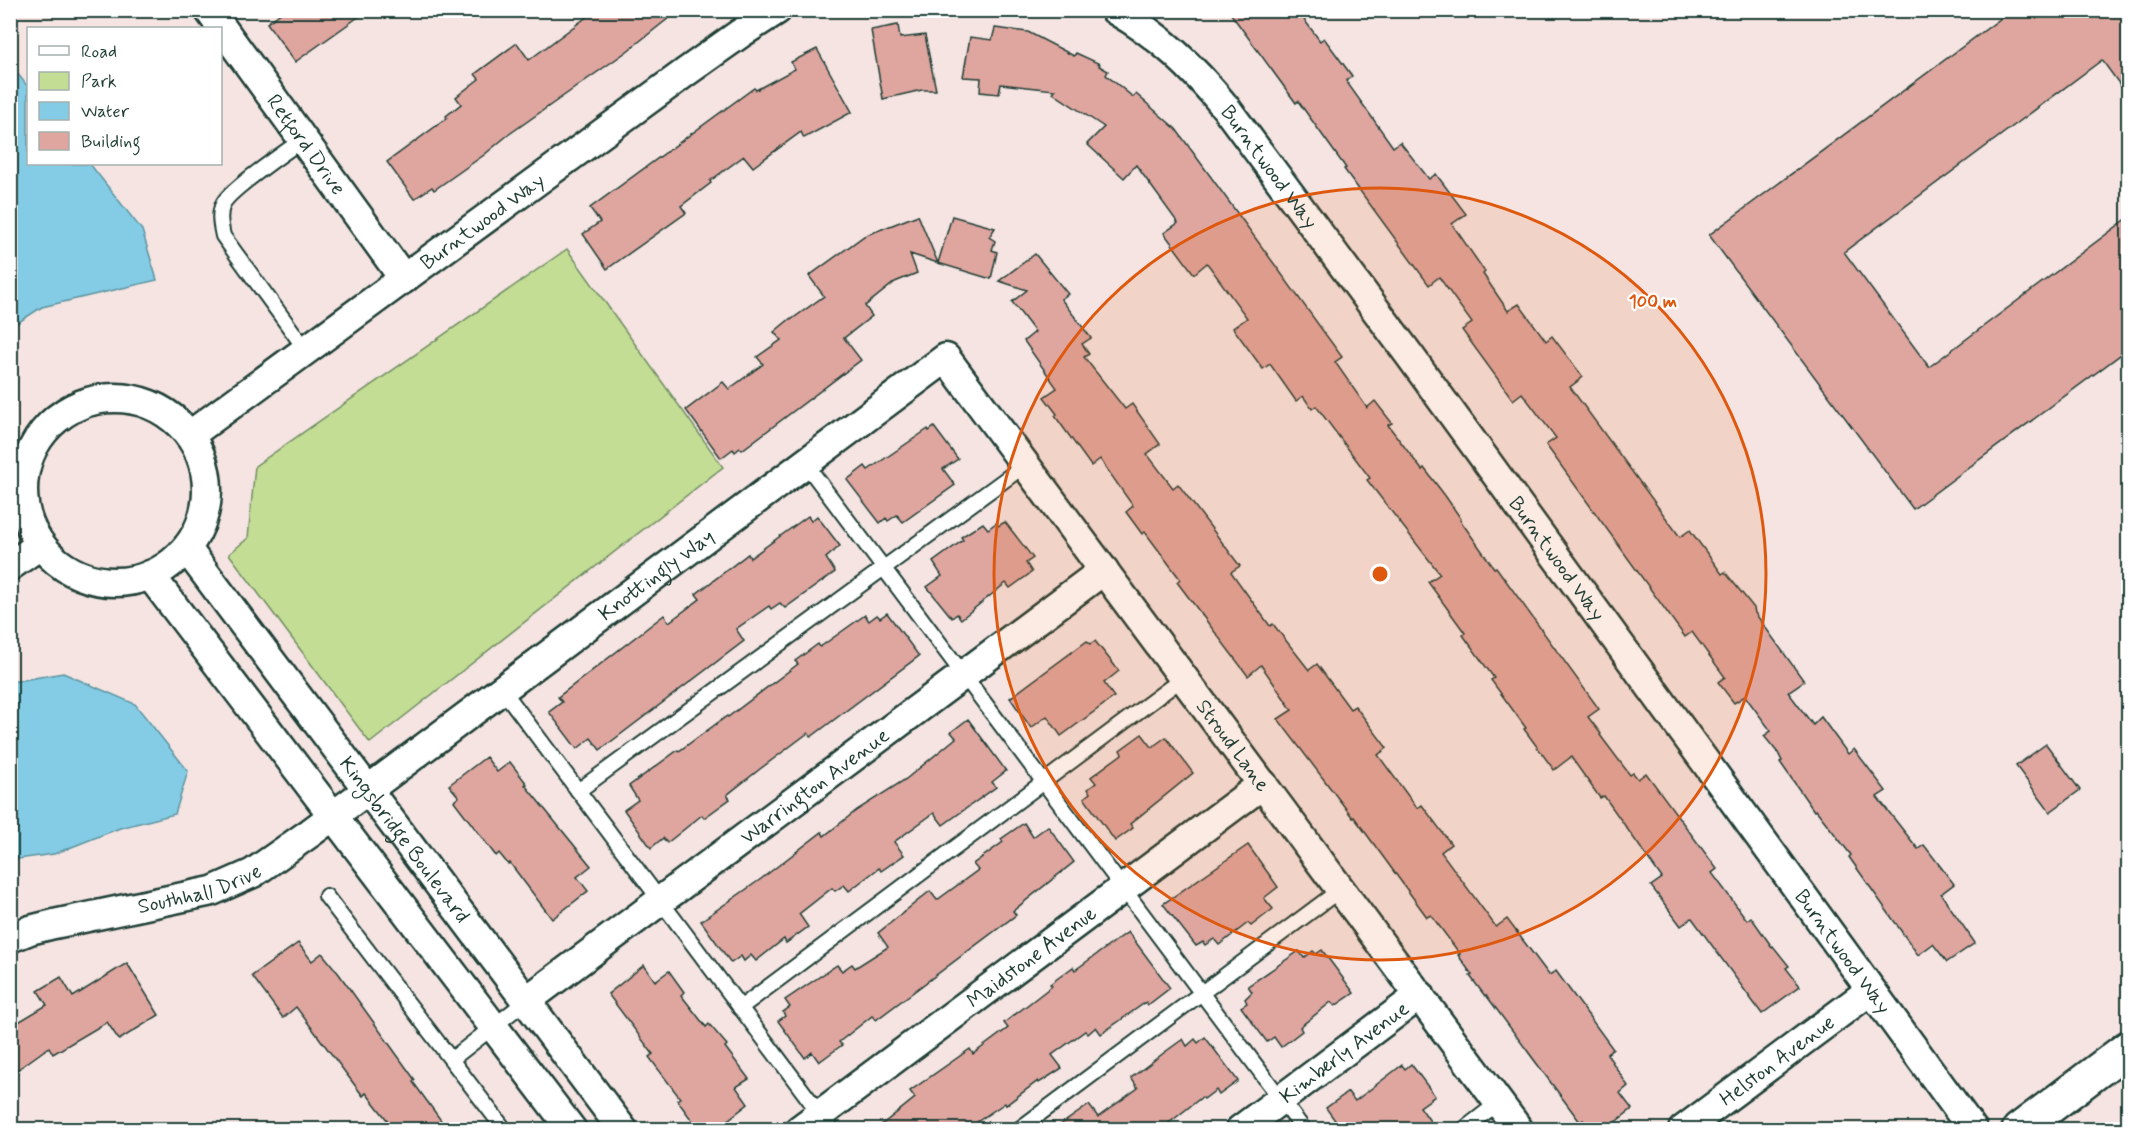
<svg xmlns="http://www.w3.org/2000/svg" width="2139" height="1140" viewBox="0 0 2139 1140" font-family="Mynerve,sans-serif">
	<rect width="100%" height="100%" fill="#f5e4e2"/>
	<filter id="ink" filterUnits="userSpaceOnUse"><feTurbulence type="fractalNoise" baseFrequency=".0167" numOctaves="2"/><feDisplacementMap in="SourceGraphic" scale="12" xChannelSelector="R" yChannelSelector="G"/><feConvolveMatrix kernelMatrix="1 2 1 2 8 2 1 2 1" color-interpolation-filters="sRGB"/></filter>
	<g filter="url(#ink)">
		<path fill="#c3dd94" stroke="#718d64" stroke-width="1.5" d="M567,249L723,467L370,743L229,554L248,538L255,466Z"/>
		<g fill="#84cce5" stroke="#5c939e" stroke-width="1.5">
			<path d="M11,65L28,87V164H90L142,230L157,280L42,307L11,327Z"/>
			<path d="M63,673L135,704L188,771L175,814L120,828L54,854L11,860V682Z"/>
		</g>
		<g fill="#dfa59f" stroke="#1f3d34" stroke-width="1.5">
			<path d="M285,10H368L295,62L267,23Z"/>
			<path d="M596,10H679L626,52L508,135L484,155L434,190L432,187L414,199L387,162L447,118L446,116L461,104L456,97L479,79L475,74L517,43L529,60Z"/>
			<path d="M1228,10H1297L1320,41L1324,38L1352,76L1346,81L1393,147L1400,142L1429,179L1436,174L1466,214L1452,224L1485,272L1483,274L1508,311L1519,304L1546,341L1552,336L1583,377L1570,387L1680,537L1690,530L1722,574L1725,572L1754,608L1755,613L1804,681L1788,692L1813,725L1821,717L1848,754L1854,749L1886,791L1877,797L1918,849L1924,845L1954,884L1941,894L1975,943L1947,962L1933,944L1918,955L1849,857L1851,855L1816,810L1814,811L1780,762L1782,761L1778,753L1764,736L1771,731L1745,696L1734,703L1718,682L1725,677L1692,632L1685,637L1546,445L1556,438L1522,393L1513,400L1462,330L1472,323L1439,277L1429,285L1344,169L1346,168L1298,101L1296,103Z"/>
			<path d="M2012,10H2128V96L2102,60L1844,252L1929,367L2128,218V349L1913,509L1709,235Z"/>
			<path d="M898,25L900,38L925,35L936,90H922L883,99L871,30Z"/>
			<path d="M995,28L1028,32L1074,56L1076,53L1100,64L1099,66L1108,71L1106,75L1133,97L1136,94L1176,129L1342,357L1335,362L1367,408L1375,401L1392,423L1388,425L1422,470L1424,468L1446,497L1461,519L1460,520L1494,568L1496,567L1599,709L1588,717L1601,734L1600,735L1630,775L1633,773L1638,779L1646,773L1717,869L1712,873L1747,920L1751,917L1772,947L1773,946L1789,966L1786,968L1800,986L1762,1014L1692,918L1681,926L1651,886L1662,878L1604,796L1600,798L1571,757L1554,770L1524,729L1526,728L1491,680L1494,678L1463,635L1465,633L1428,582L1440,574L1367,480L1370,478L1316,406L1312,409L1303,396L1296,401L1270,364L1263,369L1233,328L1247,318L1207,263L1194,274L1164,233L1178,223L1136,165L1124,178L1087,144L1104,127L1053,93L1055,90L1001,84L999,94L980,92L981,78L963,77L970,37L992,40Z"/>
			<path d="M817,49L852,112L804,138L801,132L753,167L744,156L710,181L711,183L681,206L686,213L607,269L583,234L600,222L590,208L754,88L756,90L795,69L791,62Z"/>
			<path d="M918,215L938,263L910,254L917,273L895,282L865,306L872,316L844,338L861,360L742,450L740,448L735,452L733,449L721,458L686,410L723,382L729,389L763,364L757,357L781,340L774,332L791,318L792,319L824,296L809,276L864,236Z"/>
			<path d="M952,216L995,228L989,237L995,241L992,250L997,252L991,279L938,263Z"/>
			<path d="M1035,254L1068,294L1061,299L1091,338L1082,344L1089,354L1084,357L1125,409L1132,404L1160,444L1147,454L1173,488L1178,484L1240,566L1231,572L1270,626L1273,624L1309,670L1317,664L1350,709L1355,706L1387,748L1378,755L1417,808L1422,805L1451,844L1441,852L1496,927L1507,919L1549,975L1556,971L1613,1049L1607,1054L1628,1086L1620,1093L1632,1109L1605,1130H1590L1583,1120L1580,1122L1486,995L1485,996L1470,976L1472,975L1458,955L1460,954L1431,915L1427,917L1354,817L1353,818L1278,719L1292,710L1261,665L1248,676L1177,582L1180,579L1145,532L1142,534L1126,512L1133,506L1100,459L1091,466L1055,416L1057,414L1044,397L1057,388L1024,341L1035,332L1012,302L1027,290L999,281Z"/>
			<path d="M934,427L958,459L943,469L955,485L903,522L897,515L888,521L886,518L880,523L847,480L865,466L868,470L928,429L929,431Z"/>
			<path d="M808,516L811,521L817,516L840,546L826,558L835,572L785,608L780,603L771,609L769,606L736,629L744,641L600,750L591,738L577,749L549,712L562,702L558,697L664,615L669,622L700,599L696,594L748,554L750,558Z"/>
			<path d="M1005,522L1033,558L1026,563L1032,572L1010,588L1006,583L961,619L957,614L952,618L927,587L942,576L933,562L963,540L961,537L983,523L988,529L996,523L998,526Z"/>
			<path d="M887,613L919,656L811,737L808,733L760,769L727,795L730,799L704,818L702,815L667,843L663,838L651,848L624,810L638,800L629,786L678,750L679,751L727,716L728,717L798,664L795,661L818,644L820,647L865,615L869,621L877,615L880,618Z"/>
			<path d="M1087,641L1090,644L1095,641L1119,671L1104,683L1114,697L1061,736L1047,716L1031,728L1010,698Z"/>
			<path d="M968,719L1006,771L992,782L996,787L943,825L934,813L894,842L904,855L881,871L879,868L849,891L844,885L835,891L832,888L799,914L808,927L786,943L784,939L756,961L751,955L744,961L741,956L731,963L701,921L761,879L822,832L824,836L857,810L906,779L956,738L951,732Z"/>
			<path d="M1142,734L1152,747L1166,737L1193,773L1130,824L1133,828L1115,841L1084,798L1090,793L1088,789L1096,783L1091,777L1122,754L1120,750Z"/>
			<path d="M2046,744L2080,790L2050,812L2016,766Z"/>
			<path d="M486,757L497,772L510,762L527,784L525,785L591,866L577,877L588,891L552,919L510,863L508,864L499,853L496,856L454,801L459,797L449,785Z"/>
			<path d="M1024,823L1033,837L1048,826L1074,862L1013,911L1016,915L876,1020L872,1016L839,1042L842,1045L819,1062L812,1052L805,1058L778,1021L785,1016L783,1012L790,1007L785,1000L837,965L842,971L852,964L855,968L888,947L878,933L930,891L937,900L978,870L973,864L1003,842L1001,839Z"/>
			<path d="M1248,845L1278,887L1264,898L1273,909L1251,926L1248,923L1219,945L1214,939L1205,945L1203,942L1196,946L1163,904Z"/>
			<path d="M1128,932L1170,988L1148,1005L1146,1002L1101,1034L1096,1027L1088,1034L1085,1031L1052,1055L1062,1068L1039,1083L1038,1081L1006,1105L1005,1103L965,1130H875L915,1098L910,1091L970,1049L973,1054L1008,1028L1004,1023L1052,986L1050,984L1073,967L1075,970Z"/>
			<path d="M298,943L312,961L322,953L339,974L415,1080L413,1082L448,1130H395L366,1093L363,1096L296,1007L283,1018L252,976Z"/>
			<path d="M1322,950L1354,993L1335,1006L1331,1002L1300,1027L1302,1031L1281,1047L1274,1037L1267,1042L1241,1007L1247,1003L1245,999L1252,992L1248,986L1299,951L1304,958L1313,951L1316,954Z"/>
			<path d="M127,963L159,1015L119,1040L107,1022L53,1054L49,1047L10,1075V1027L47,1005L38,991L61,977L73,997Z"/>
			<path d="M644,965L655,981L669,971L684,992L681,995L706,1027L709,1024L727,1045L725,1047L749,1079L736,1087L748,1104L715,1130H699L677,1100L680,1098L649,1057L653,1054L608,994Z"/>
			<path d="M1205,1037L1238,1081L1219,1095L1216,1090L1204,1099L1202,1097L1160,1130H1053L1089,1105L1098,1117L1138,1088L1131,1078L1165,1052L1183,1039L1187,1046L1195,1039L1198,1043Z"/>
			<path d="M1411,1064L1435,1096L1420,1107L1430,1121L1420,1130H1342L1326,1108L1348,1092L1355,1101L1402,1065L1405,1069Z"/>
		</g>
		<g fill="none" stroke-linecap="round" stroke-linejoin="round">
			<defs>
				<g id="service">
					<path d="M303,139C287,151 229,190 223,204C218,215 221,226 223,236L306,350"/>
					<path d="M805,463L1304,1130"/>
					<path d="M502,689L832,1130"/>
					<path d="M578,791L1025,465"/>
					<path d="M326,896L505,1130"/>
					<path d="M740,1008L1183,678"/>
					<path d="M452,1059L526,1001"/>
					<path d="M1018,1130L1341,889"/>
					<path d="M1463,1130L1499,1102"/>
				</g>
				<g id="minor">
					<path id="s1" d="M209,10L404,279"/>
					<path id="s2" d="M1115,10C1160,36 1193,67 1226,108L1410,356L1973,1130"/>
					<circle cx="115" cy="490" r="92"/>
					<path id="s3" d="M190,435L686,72L741,33L777,10"/>
					<path id="s4" d="M187,549L623,1130"/>
					<path d="M10,566L40,545"/>
					<path d="M150,575L572,1130"/>
					<path id="s5" d="M10,938L30,930L54,924L212,891L253,873L310,833L946,358L1519,1130"/>
					<path id="s6" d="M526,1001L1104,570"/>
					<path id="s7" d="M799,1130L1263,784"/>
					<path id="s8" d="M1240,1130L1420,995"/>
					<path id="s9" d="M1683,1130L1871,990"/>
				</g>
				<path id="tertiary" d="M2019,1130L2128,1048"/>
			</defs>
			<use href="#service" stroke="#1f3d34" stroke-width="18"/>
			<use href="#minor" stroke="#1f3d34" stroke-width="33"/>
			<use href="#tertiary" stroke="#1f3d34" stroke-width="38"/>
			<use href="#service" stroke="#fff" stroke-width="14"/>
			<use href="#minor" stroke="#fff" stroke-width="28"/>
			<use href="#tertiary" stroke="#fff" stroke-width="33"/>
		</g>
	</g>
	<circle cx="1380" cy="574" r="386" fill="#de580e" fill-opacity=".12"/>
	<circle fill="none" stroke="#de580e" stroke-width="3" cx="1380" cy="574" r="386"/>
	<g text-anchor="middle" stroke-width="4.5" stroke-linejoin="round" paint-order="stroke">
		<g font-size="21" fill="#1f3d34" stroke="#fff">
			<text dy="7" stroke="none"><textPath href="#s1" startOffset="166">Retford Drive</textPath></text>
			<text dy="7" stroke="none"><textPath href="#s2" startOffset="222">Burntwood Way</textPath></text>
			<text dy="7" stroke="none"><textPath href="#s3" startOffset="362">Burntwood Way</textPath></text>
			<text dy="7" stroke="none"><textPath href="#s2" startOffset="708">Burntwood Way</textPath></text>
			<text dy="7" stroke="none"><textPath href="#s5" startOffset="754">Knottingly Way</textPath></text>
			<text dy="7" stroke="none"><textPath href="#s5" startOffset="1598">Stroud Lane</textPath></text>
			<text dy="7" stroke="none"><textPath href="#s6" startOffset="360">Warrington Avenue</textPath></text>
			<text dy="7" stroke="none"><textPath href="#s4" startOffset="363">Kingsbridge Boulevard</textPath></text>
			<text dy="7" stroke="none"><textPath href="#s5" startOffset="196">Southhall Drive</textPath></text>
			<text dy="7" stroke="none"><textPath href="#s2" startOffset="1194">Burntwood Way</textPath></text>
			<text dy="7" stroke="none"><textPath href="#s7" startOffset="290">Maidstone Avenue</textPath></text>
			<text dy="7" stroke="none"><textPath href="#s8" startOffset="130">Kimberly Avenue</textPath></text>
			<text dy="7" stroke="none"><textPath href="#s9" startOffset="117">Helston Avenue</textPath></text>
		</g>
	</g>
	<circle cx="1380" cy="574" r="9" fill="#de580e" stroke="#fff" stroke-width="3"/>
	<g font-size="18" text-anchor="middle" font-weight="bold" fill="#de580e" stroke="#fff" stroke-width="4.5" stroke-linejoin="round" paint-order="stroke">
		<text x="1653" y="307">100 m</text>
	</g>
	<rect width="2139" height="1140" fill="none" stroke="#fff" stroke-width="36"/>
	<rect x="18" y="18" width="2103" height="1104" fill="none" stroke="#1f3d34" stroke-width="2" filter="url(#ink)"/>
	<rect x="27" y="27" width="195" height="138" fill="#ffffff" stroke="#a5b1ae" stroke-width="1.5"/>
	<rect x="39" y="46" width="30" height="9" fill="#ffffff" stroke="#a5b1ae" stroke-width="1.5"/>
	<text x="81" y="57" font-size="18" fill="#1f3d34">Road</text>
	<rect x="39" y="72" width="30" height="18" fill="#c3dd94" stroke="#a5b1ae" stroke-width="1.5"/>
	<text x="81" y="87" font-size="18" fill="#1f3d34">Park</text>
	<rect x="39" y="102" width="30" height="18" fill="#84cce5" stroke="#a5b1ae" stroke-width="1.5"/>
	<text x="81" y="117" font-size="18" fill="#1f3d34">Water</text>
	<rect x="39" y="132" width="30" height="18" fill="#dfa59f" stroke="#a5b1ae" stroke-width="1.5"/>
	<text x="81" y="147" font-size="18" fill="#1f3d34">Building</text>
</svg>
